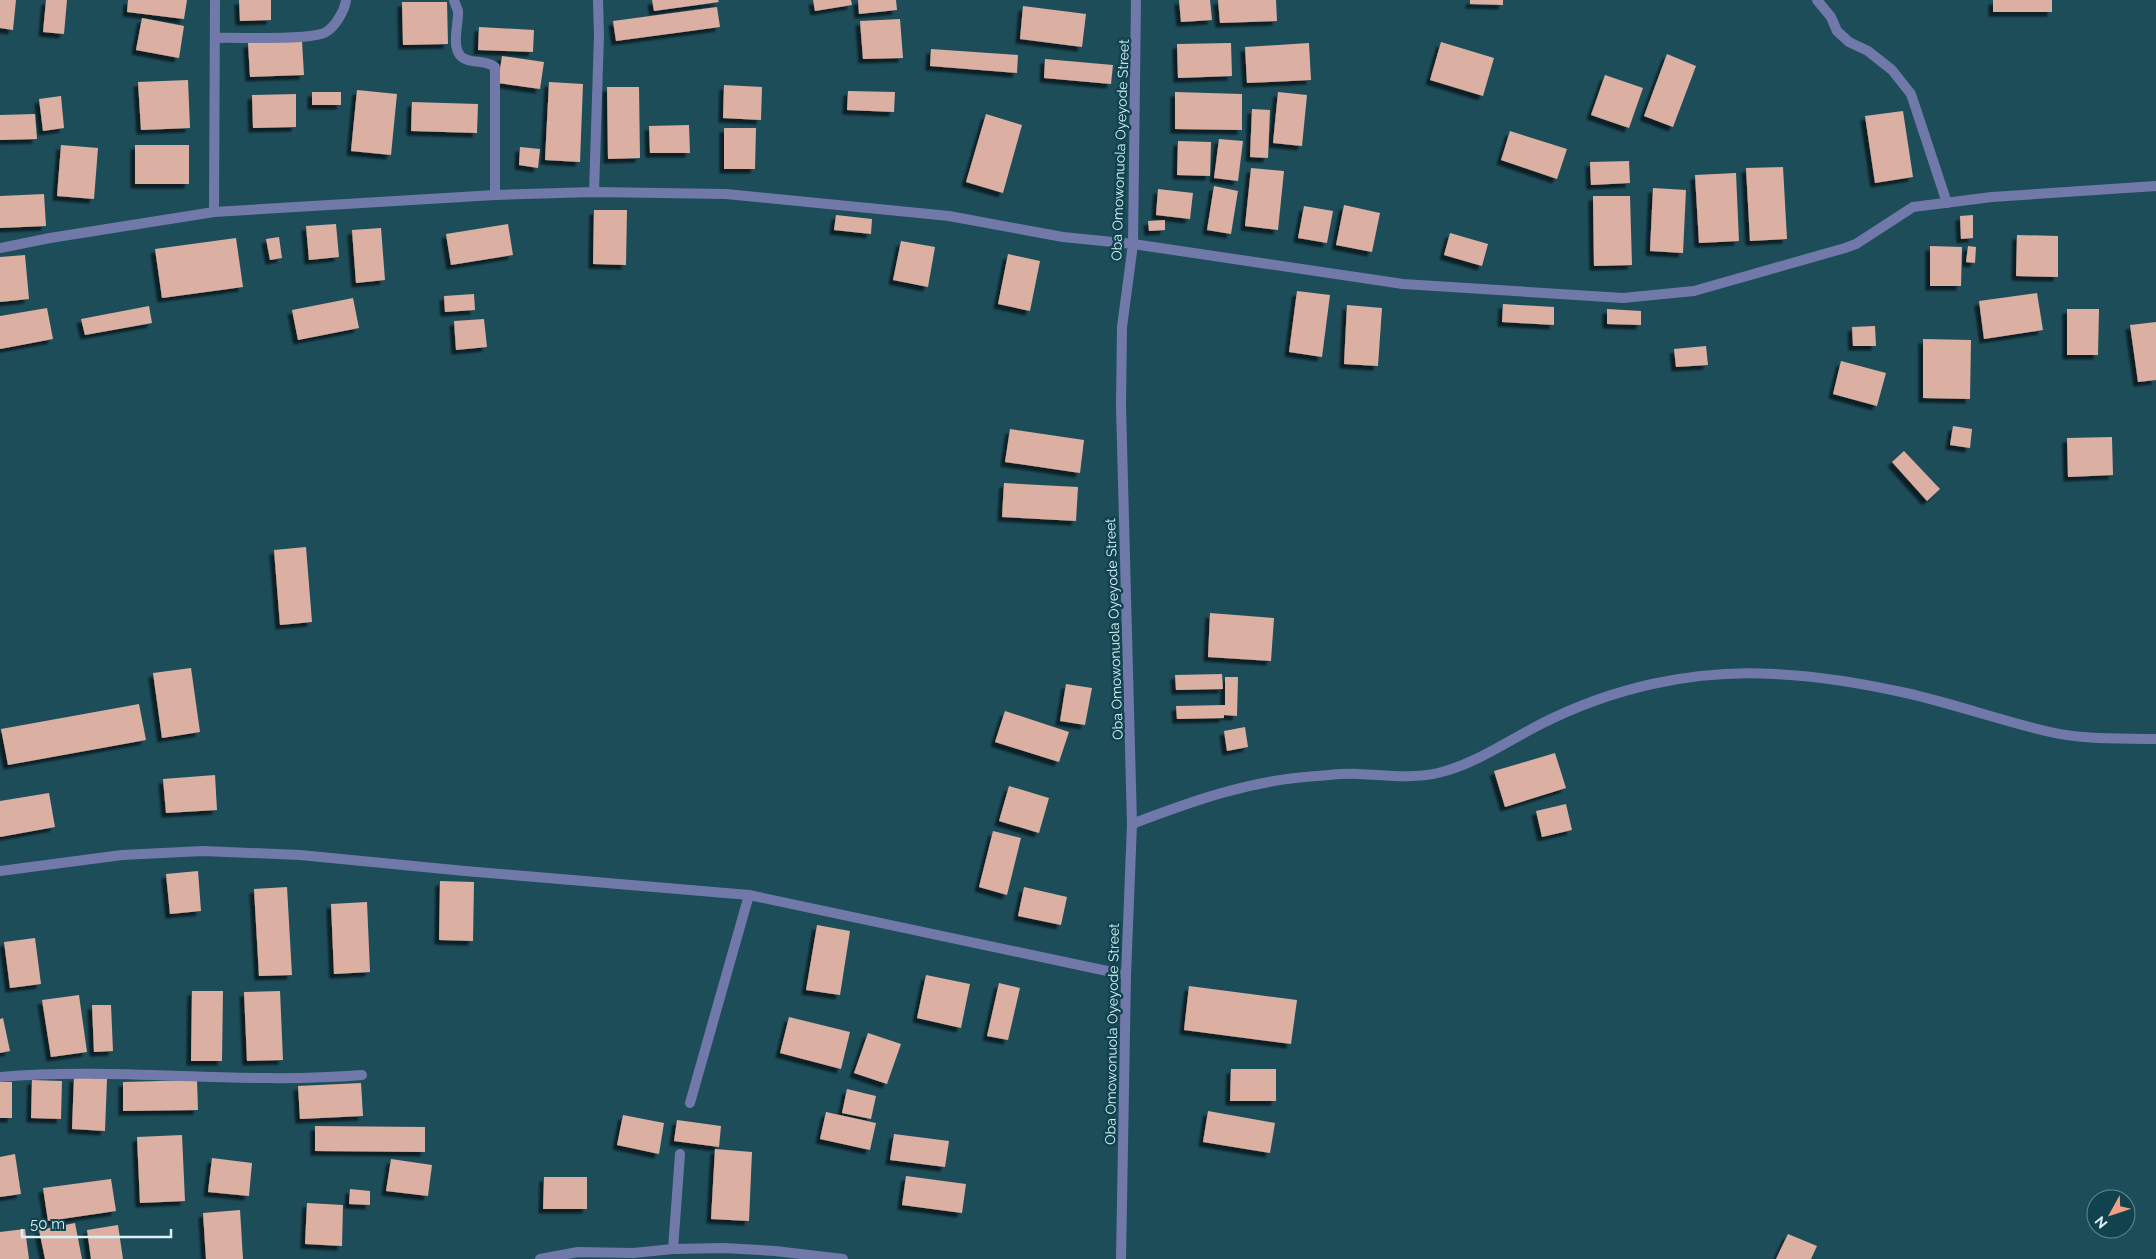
<svg xmlns="http://www.w3.org/2000/svg" width="2156" height="1259" viewBox="0 0 2156 1259" font-family="Raleway,sans-serif">
	<defs>
		<filter id="shadow"><feDropShadow dx="-4.5" dy="4.5" stdDeviation="1" flood-color="#0009"/></filter>
	</defs>
	<rect width="100%" height="100%" fill="#1e4d5a"/>
	<g fill="#dbafa2" filter="url(#shadow)">
		<path d="M0,0H16L13,30L0,28Z"/>
		<path d="M46,0H67L64,34L43,32Z"/>
		<path d="M128,0H187L184,19L127,12Z"/>
		<path d="M239,0H271V20L240,21Z"/>
		<path d="M652,0H718L719,2L654,11Z"/>
		<path d="M813,0H851L852,5L815,11Z"/>
		<path d="M858,0H896L897,10L859,14Z"/>
		<path d="M1179,0H1210L1212,20L1181,22Z"/>
		<path d="M1218,0H1276L1277,21L1220,23Z"/>
		<path d="M1470,0H1503V5L1470,4Z"/>
		<rect x="1993" y="0" width="59" height="12"/>
		<path d="M402,2H447L448,44L403,45Z"/>
		<path d="M1023,6L1086,14L1082,47L1020,39Z"/>
		<path d="M717,7L720,27L616,41L613,21Z"/>
		<path d="M142,18L184,26L179,58L136,50Z"/>
		<path d="M900,19L903,58L863,59L860,21Z"/>
		<path d="M479,27L534,30L533,52L478,50Z"/>
		<path d="M302,41L304,75L250,77L248,43Z"/>
		<path d="M1441,42L1494,58L1483,96L1430,80Z"/>
		<path d="M1231,43L1232,76L1178,78L1177,44Z"/>
		<path d="M1309,43L1311,80L1247,83L1245,47Z"/>
		<path d="M931,49L1018,55L1017,73L930,66Z"/>
		<path d="M1667,54L1696,66L1673,127L1644,116Z"/>
		<path d="M502,56L544,62L540,89L498,83Z"/>
		<path d="M1045,59L1113,65L1111,84L1044,78Z"/>
		<path d="M1605,75L1643,88L1629,128L1591,115Z"/>
		<path d="M188,80L190,128L141,130L138,82Z"/>
		<path d="M549,82L583,84L580,162L545,160Z"/>
		<path d="M724,85L762,87L761,120L723,118Z"/>
		<path d="M607,87H639L640,158L608,159Z"/>
		<path d="M357,90L397,94L391,155L351,151Z"/>
		<path d="M848,91L895,92L894,112L847,110Z"/>
		<rect x="312" y="92" width="29" height="13"/>
		<path d="M1175,92L1242,94V130L1175,129Z"/>
		<path d="M1278,92L1307,95L1302,146L1273,143Z"/>
		<path d="M296,94V127L253,128L252,95Z"/>
		<path d="M61,96L64,128L43,131L39,99Z"/>
		<path d="M412,102L478,104L477,133L411,131Z"/>
		<path d="M1252,109L1270,110L1268,158L1250,157Z"/>
		<path d="M1903,111L1913,177L1875,183L1865,116Z"/>
		<path d="M35,114L37,139L0,140V115Z"/>
		<path d="M986,114L1022,125L1003,193L966,182Z"/>
		<path d="M689,125L690,153H650L649,126Z"/>
		<path d="M724,128H756L755,169H724Z"/>
		<path d="M1510,131L1567,149L1557,179L1501,160Z"/>
		<path d="M1219,139L1243,141L1238,181L1214,178Z"/>
		<path d="M1178,141L1211,142L1210,176L1177,175Z"/>
		<path d="M61,145L98,148L94,199L57,196Z"/>
		<rect x="135" y="145" width="54" height="39"/>
		<path d="M520,147L540,149L538,168L519,165Z"/>
		<path d="M1629,161L1630,183L1591,185L1590,162Z"/>
		<path d="M1783,167L1787,239L1750,241L1746,168Z"/>
		<path d="M1251,168L1284,171L1278,230L1245,226Z"/>
		<path d="M1736,173L1739,241L1699,243L1695,175Z"/>
		<path d="M1214,186L1238,191L1231,234L1207,230Z"/>
		<path d="M1653,188L1686,190L1683,253L1650,251Z"/>
		<path d="M1158,189L1193,193L1190,219L1156,215Z"/>
		<path d="M44,194L46,226L0,228V196Z"/>
		<path d="M1593,196H1630L1632,265L1594,266Z"/>
		<path d="M1344,205L1380,213L1372,252L1336,245Z"/>
		<path d="M1304,206L1333,211L1327,243L1298,238Z"/>
		<path d="M594,210H627L626,265L593,264Z"/>
		<path d="M836,215L872,219L871,234L834,230Z"/>
		<path d="M1973,215V238L1961,239L1960,216Z"/>
		<path d="M1165,220V230L1149,231L1148,221Z"/>
		<path d="M336,224L339,257L309,260L306,226Z"/>
		<path d="M508,224L513,255L451,265L446,234Z"/>
		<path d="M381,228L385,280L356,283L352,230Z"/>
		<path d="M1450,233L1488,244L1482,266L1444,255Z"/>
		<path d="M2017,235L2058,236V277L2016,276Z"/>
		<path d="M279,237L282,258L270,260L266,239Z"/>
		<path d="M236,238L243,287L162,298L155,249Z"/>
		<path d="M901,241L935,247L928,287L893,280Z"/>
		<path d="M1930,246L1962,247L1961,286H1930Z"/>
		<path d="M1968,246L1976,247L1975,263L1966,262Z"/>
		<path d="M1008,254L1040,261L1030,311L998,304Z"/>
		<path d="M25,255L29,299L0,302V257Z"/>
		<path d="M1297,291L1330,295L1322,357L1289,352Z"/>
		<path d="M2037,293L2043,330L1984,339L1979,301Z"/>
		<path d="M474,294L475,310L445,312L444,296Z"/>
		<path d="M353,298L359,328L298,340L292,310Z"/>
		<path d="M1503,304L1554,307V325L1502,322Z"/>
		<path d="M1347,305L1382,308L1378,366L1344,364Z"/>
		<path d="M149,306L152,323L85,335L81,319Z"/>
		<path d="M47,308L53,339L0,349V316Z"/>
		<path d="M1607,309L1641,311V325L1607,324Z"/>
		<path d="M2067,309H2099L2098,355H2067Z"/>
		<path d="M484,319L487,347L456,350L454,321Z"/>
		<path d="M2156,322V380L2138,382L2130,325Z"/>
		<path d="M1875,326L1876,346H1853L1852,327Z"/>
		<path d="M1923,339L1971,340L1970,399L1923,398Z"/>
		<path d="M1706,346L1708,365L1676,367L1674,349Z"/>
		<path d="M1841,361L1886,373L1877,406L1833,394Z"/>
		<path d="M1953,426L1972,429L1970,448L1950,445Z"/>
		<path d="M1010,429L1084,440L1080,473L1005,462Z"/>
		<path d="M2112,437L2113,475L2068,477L2067,438Z"/>
		<path d="M1904,451L1940,489L1927,501L1892,462Z"/>
		<path d="M1004,483L1078,487L1076,521L1002,517Z"/>
		<path d="M306,547L312,622L280,625L274,550Z"/>
		<path d="M1210,613L1274,618L1271,661L1208,657Z"/>
		<path d="M191,668L200,732L162,738L153,673Z"/>
		<path d="M1222,674L1223,689L1176,690L1175,675Z"/>
		<path d="M1225,677H1238L1237,716L1224,715V718L1177,719L1176,706L1225,705Z"/>
		<path d="M1066,684L1092,688L1085,725L1060,721Z"/>
		<path d="M139,704L146,740L8,765L1,729Z"/>
		<path d="M1005,711L1069,732L1059,762L995,742Z"/>
		<path d="M1245,727L1248,747L1227,751L1224,731Z"/>
		<path d="M1555,753L1566,788L1505,807L1494,771Z"/>
		<path d="M215,775L217,810L166,813L163,779Z"/>
		<path d="M1009,786L1049,798L1039,833L999,821Z"/>
		<path d="M49,793L55,827L0,837V801Z"/>
		<path d="M1566,804L1572,830L1542,837L1536,811Z"/>
		<path d="M993,831L1021,838L1007,895L979,887Z"/>
		<path d="M198,871L201,911L170,914L166,874Z"/>
		<path d="M440,881L474,882L473,941L439,940Z"/>
		<path d="M287,887L292,975L259,976L254,889Z"/>
		<path d="M1024,887L1067,897L1061,925L1018,916Z"/>
		<path d="M367,902L370,972L334,974L331,904Z"/>
		<path d="M817,925L850,931L840,995L806,990Z"/>
		<path d="M35,938L41,984L10,988L4,942Z"/>
		<path d="M926,975L970,984L961,1028L917,1018Z"/>
		<path d="M999,983L1020,988L1008,1040L987,1036Z"/>
		<path d="M1189,986L1297,1000L1291,1044L1184,1030Z"/>
		<path d="M192,991H223L222,1061H191Z"/>
		<path d="M280,991L283,1060L247,1061L244,992Z"/>
		<path d="M79,995L87,1052L51,1057L42,1000Z"/>
		<path d="M92,1005H111L113,1051L94,1052Z"/>
		<path d="M789,1017L850,1032L841,1069L780,1053Z"/>
		<path d="M3,1018L10,1051L0,1053V1019Z"/>
		<path d="M868,1033L901,1044L887,1084L854,1073Z"/>
		<path d="M1231,1069H1276V1101H1230Z"/>
		<path d="M74,1077L107,1079L105,1131L72,1129Z"/>
		<path d="M32,1080L62,1081L61,1119L31,1118Z"/>
		<path d="M197,1080L198,1110L123,1111V1082Z"/>
		<rect x="0" y="1082" width="12" height="36"/>
		<path d="M361,1083L363,1116L300,1119L298,1086Z"/>
		<path d="M847,1089L876,1096L871,1119L842,1113Z"/>
		<path d="M1208,1111L1275,1123L1270,1153L1203,1142Z"/>
		<path d="M826,1112L876,1123L870,1150L820,1139Z"/>
		<path d="M623,1115L664,1123L659,1154L617,1145Z"/>
		<path d="M677,1120L721,1126L719,1147L674,1141Z"/>
		<path d="M315,1126L425,1127V1152L315,1151Z"/>
		<path d="M894,1134L949,1141L945,1167L890,1160Z"/>
		<path d="M182,1135L185,1201L140,1203L137,1137Z"/>
		<path d="M715,1149L752,1152L749,1221L711,1219Z"/>
		<path d="M15,1154L21,1194L0,1197V1157Z"/>
		<path d="M212,1158L252,1163L249,1196L208,1192Z"/>
		<path d="M391,1159L432,1165L428,1196L386,1191Z"/>
		<path d="M906,1176L966,1184L962,1213L902,1205Z"/>
		<path d="M544,1177H587V1209H543Z"/>
		<path d="M111,1179L116,1211L48,1221L43,1188Z"/>
		<path d="M350,1189L370,1191V1205L349,1204Z"/>
		<path d="M307,1203L343,1205L342,1246L305,1244Z"/>
		<path d="M240,1210L243,1259H206L203,1213Z"/>
		<path d="M75,1223L82,1259H45L39,1230Z"/>
		<path d="M118,1225L123,1259H91L87,1230Z"/>
		<path d="M25,1229L29,1259H0V1232Z"/>
		<path d="M1788,1234L1817,1246L1811,1259H1776Z"/>
	</g>
	<g fill="none" stroke-linecap="round" stroke-linejoin="round">
		<g stroke="#7179aa" stroke-width="10">
			<path d="M454,0C455,4 457,8 458,11C459,24 449,52 465,59C476,64 484,59 495,67V195"/>
			<path d="M1817,0L1831,17L1837,31L1849,42L1868,51L1892,70L1911,94L1947,203"/>
			<path d="M215,38C236,37 311,41 326,32C335,27 345,10 346,0"/>
			<path d="M594,192L599,35L598,0"/>
			<path d="M214,212L215,0"/>
			<path d="M0,248L50,238L214,212L495,195L594,192L726,194L949,216L1063,237L1133,244L1403,284L1623,298L1694,291L1845,248L1856,244L1913,207L1992,197L2156,186"/>
			<path d="M1132,824C1192,801 1251,780 1316,776C1330,775 1345,773 1359,774C1385,775 1412,779 1438,773C1475,764 1506,742 1539,725C1611,688 1693,669 1775,674C1816,676 1866,684 1906,693C1955,704 2002,721 2050,732C2084,740 2121,738 2156,739"/>
			<path d="M0,871L122,855L203,851L300,855L465,871L749,895L1126,975"/>
			<path d="M0,1077C120,1067 241,1085 362,1075"/>
			<path d="M690,1103L749,895"/>
			<path d="M673,1249L680,1154"/>
			<path d="M540,1259L578,1252L633,1253L673,1249L724,1248L775,1251L843,1259"/>
			<path d="M1121,1259L1126,975L1132,824L1121,406L1122,327L1133,244L1136,0"/>
		</g>
	</g>
	<g text-anchor="middle" stroke-width="5" stroke-linejoin="round" paint-order="stroke">
		<g font-size="14" fill="#d9f1f8" stroke="#11434e">
			<text transform="translate(1120 150) rotate(-88)" y="5">Oba Omowonuola Oyeyode Street</text>
			<text transform="translate(1114 629) rotate(-92)" y="5">Oba Omowonuola Oyeyode Street</text>
			<text transform="translate(1112 1034) rotate(-89)" y="5">Oba Omowonuola Oyeyode Street</text>
		</g>
	</g>
	<g transform="translate(2111 1214) rotate(230)"><circle r="24" fill="#11434e" stroke="#618992"/>
	<path d="M0-4L9 19L0 12L-9 19Z" fill="#f39f86"/>
	<text y="-8" font-size="14" font-weight="bold" text-anchor="middle" fill="#d9f1f8">N</text>
	</g>
	<path d="M22 1229v8h149v-8" fill="none" stroke="#d9f1f8" stroke-width="2.5"/>
	<text x="30" y="1229" font-size="15" fill="#d9f1f8" stroke="#11434e" stroke-width="4" paint-order="stroke">50 m</text>
</svg>
